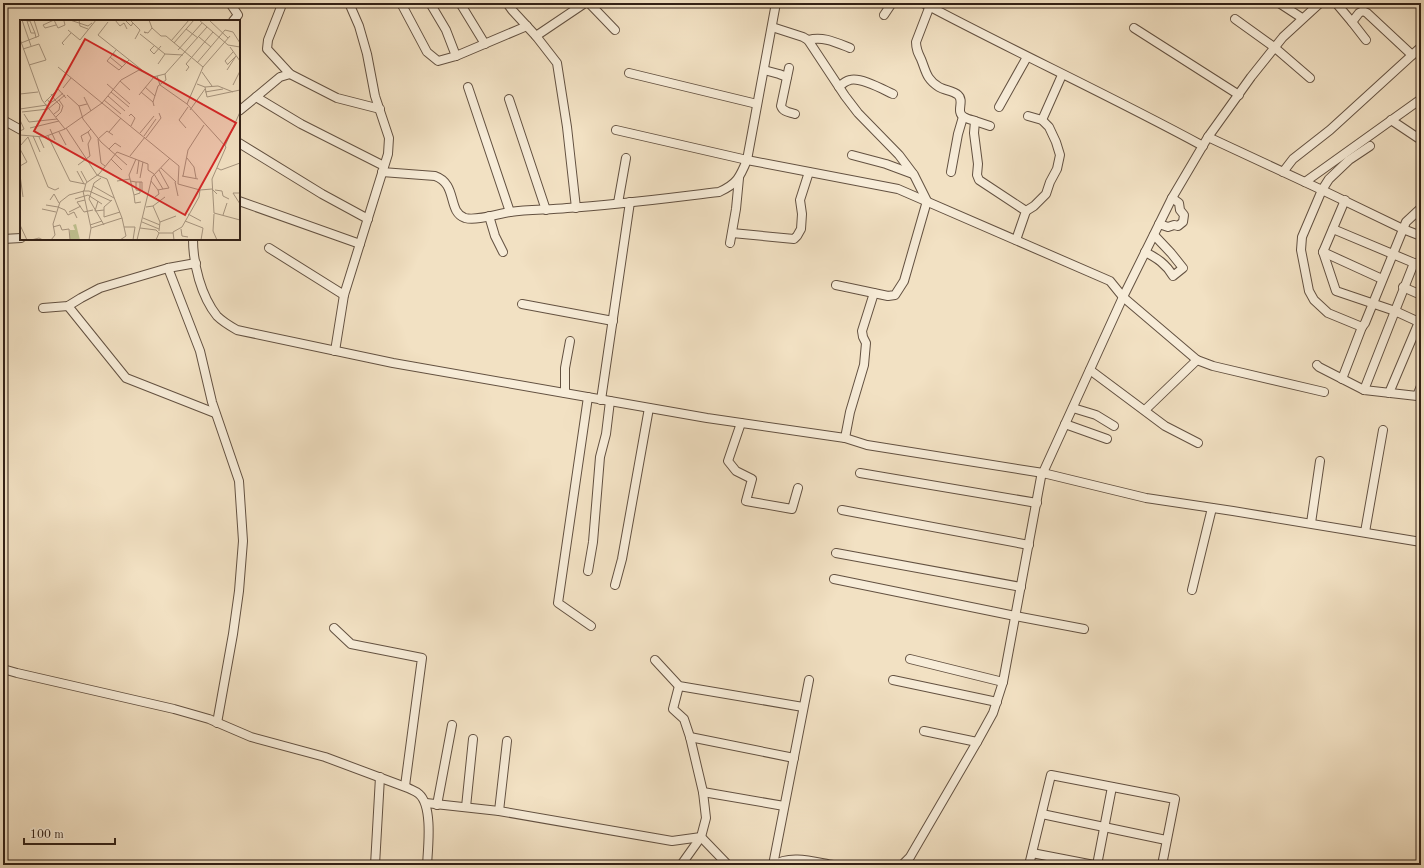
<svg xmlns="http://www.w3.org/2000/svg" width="1424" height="868" viewBox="0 0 1424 868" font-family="'Old Standard TT',serif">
	<rect width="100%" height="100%" fill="#f2e1c3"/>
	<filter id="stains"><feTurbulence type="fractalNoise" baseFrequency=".005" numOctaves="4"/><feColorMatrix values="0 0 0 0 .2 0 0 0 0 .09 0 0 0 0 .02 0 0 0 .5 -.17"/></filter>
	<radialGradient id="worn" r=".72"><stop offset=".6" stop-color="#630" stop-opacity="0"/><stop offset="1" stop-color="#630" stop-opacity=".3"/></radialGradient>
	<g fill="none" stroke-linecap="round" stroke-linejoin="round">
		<defs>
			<g id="minor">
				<path d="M230,3L238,15L233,21"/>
				<path d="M405,3L402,5L427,52L438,61L456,56L527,26"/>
				<path d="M430,3L446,30L456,56"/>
				<path d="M460,3L485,44"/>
				<path d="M507,3L512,10L536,36L557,63L567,127L576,208"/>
				<path d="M589,3L615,30"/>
				<path d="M923,3C1015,52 1111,96 1203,146"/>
				<path d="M931,3L916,42C916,49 918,53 921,59C926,71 926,79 939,87C944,90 954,91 958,95C965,101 955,112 964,117C967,119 972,120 975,121L974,133L978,164L977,175L979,180L1026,211L1016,240"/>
				<path d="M1279,3L1302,18"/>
				<path d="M1336,3L1352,22L1366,40"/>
				<path d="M281,7L268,40L267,49L290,74L337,98L380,109"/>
				<path d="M884,15L892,3"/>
				<path d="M1235,19L1274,47L1310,78"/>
				<path d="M1352,22L1359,13L1363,11L1367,13L1412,55"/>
				<path d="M772,27L803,37L808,40L845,96L858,113L899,155L914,175L927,201L904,281L895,295L888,296L836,285"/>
				<path d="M1134,28L1239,95"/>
				<path d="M536,36L585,3"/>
				<path d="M808,40C823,36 835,42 850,48"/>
				<path d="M789,68L781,106C783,112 789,112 795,114"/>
				<path d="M764,70L779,74L787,77"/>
				<path d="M629,73L757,104"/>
				<path d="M290,74L280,77L256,97L301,124L384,166"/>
				<path d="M468,87L510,212"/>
				<path d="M839,87C842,84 845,81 850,80C861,77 882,89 893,94"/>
				<path d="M509,99L546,210"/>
				<path d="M999,107L1027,57"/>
				<path d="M239,111L256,97"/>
				<path d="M3,120L21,130"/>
				<path d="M1042,120L1062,75"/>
				<path d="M1391,120L1421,140"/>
				<path d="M975,121L990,126"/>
				<path d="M616,130L747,160L898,189L1110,281L1123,297L1197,360L1145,410"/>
				<path d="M1208,137L1322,190L1403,229L1421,236"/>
				<path d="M239,143L322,194L368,219"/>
				<path d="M852,155L886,164L913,174"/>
				<path d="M382,172L435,176C458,184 447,212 465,218C477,221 497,214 510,212C529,209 548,210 567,208C618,205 669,198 719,192C737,184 740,177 747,160L776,3"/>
				<path d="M951,172L958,134L963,117"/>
				<path d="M1283,172L1293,159L1330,130L1421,47"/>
				<path d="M1305,182L1421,99"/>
				<path d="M1345,200L1323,252L1336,291L1395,311L1414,263L1421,267"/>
				<path d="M239,201L360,244"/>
				<path d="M618,203L626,158"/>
				<path d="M1026,211L1034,206L1046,194L1050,182L1057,169L1060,155L1056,142L1049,127L1042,120L1028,116"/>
				<path d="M489,216L495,236L503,252"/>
				<path d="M1159,224L1168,227L1174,225L1178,226L1183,222L1184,215L1180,210L1179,203L1172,198"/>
				<path d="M1333,229L1414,263"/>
				<path d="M732,233L794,239L797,236L801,229L802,214L800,200L809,172"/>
				<path d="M3,239L21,238"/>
				<path d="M193,239C193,264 201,296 217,316C223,322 230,326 237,330L393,363L707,418L845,438L867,445L1043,473L1146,498L1233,511L1421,542"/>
				<path d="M730,243L736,209L739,178"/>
				<path d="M269,248L344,295"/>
				<path d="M1145,252C1157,258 1166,264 1173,276L1183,268L1171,253L1154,235"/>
				<path d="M1323,252L1382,279"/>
				<path d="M168,268L200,351L212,402L239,481L243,541L239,591L233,634L217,723"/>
				<path d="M1403,287L1421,295"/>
				<path d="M522,304L613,321"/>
				<path d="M68,306L126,378L215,413"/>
				<path d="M43,308L68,306L81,298L100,288L168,268L196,263"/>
				<path d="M1362,327L1365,323L1406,222L1421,208"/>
				<path d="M335,351L344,295L388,154L389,138L375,96L367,54L359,26L349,3"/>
				<path d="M1197,360L1213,366L1324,392"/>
				<path d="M1317,365L1319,367L1364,390L1417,396L1421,386"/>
				<path d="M1090,370L1165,426L1198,443"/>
				<path d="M1342,379L1362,327L1328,313L1314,300L1309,291L1301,250L1302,237L1322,190L1329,179L1349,160L1370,146"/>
				<path d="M1364,390L1395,311L1421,323"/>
				<path d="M565,393V368L570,341"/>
				<path d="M1389,393L1419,322"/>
				<path d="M588,397L558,603L591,626"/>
				<path d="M601,400L630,202"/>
				<path d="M1073,408L1096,415L1114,426"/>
				<path d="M741,423L728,461L736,471L752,479L746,501L792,509L798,488"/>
				<path d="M1065,424L1107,439"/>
				<path d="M845,438L850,412L864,365L866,343L863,337L862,331L874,293"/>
				<path d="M860,473L1037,503"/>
				<path d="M842,510L1029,545"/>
				<path d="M1311,523L1320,461"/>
				<path d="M1365,532L1383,430"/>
				<path d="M836,553L1021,587"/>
				<path d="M588,571L593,542L600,457L606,434L610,401"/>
				<path d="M834,579L1015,616L1084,629"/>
				<path d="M615,585L622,559L649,408"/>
				<path d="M1192,590L1212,508"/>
				<path d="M334,628L351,644L422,658L405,786"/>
				<path d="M910,659L1003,682"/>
				<path d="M655,660L679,686L803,707"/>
				<path d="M3,669L17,673L174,709L209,719L251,737L325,757L408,788C412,790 416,791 419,794C433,806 428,848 427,865"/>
				<path d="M893,680L997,702"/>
				<path d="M679,686L673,709L684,719L690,737L703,792L706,818L701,837L681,865"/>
				<path d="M924,731L977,742"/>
				<path d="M690,737L794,758"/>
				<path d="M703,792L784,806"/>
				<path d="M426,803L499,811L672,841L701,837L728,865"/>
				<path d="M437,805L452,725"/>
				<path d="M466,807L473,739"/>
				<path d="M499,811L507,741"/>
				<path d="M1042,814L1166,840"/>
				<path d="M1032,853L1094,865"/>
				<path d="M375,865L380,777"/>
				<path d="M773,865L809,680"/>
				<path d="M774,865C790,854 815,862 833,865"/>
				<path d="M902,865L910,857L977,742L993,713L1003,682L1041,477L1123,297L1172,198L1208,137L1251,77L1283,37L1320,3"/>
				<path d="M1029,865L1051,775L1175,799L1162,865"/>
				<path d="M1097,865L1112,787"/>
			</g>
		</defs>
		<use href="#minor" stroke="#635141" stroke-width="10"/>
		<use href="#minor" stroke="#f7ecd8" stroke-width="8"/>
	</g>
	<g transform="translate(20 20)">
		<rect width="220" height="220" fill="#f2e1c3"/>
		<path d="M56,204L60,220H50V210H55L53,205Z" fill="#bfc190"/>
		<path fill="none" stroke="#a6947e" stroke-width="1" d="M2,0L11,26M34,0L23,5L25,8L36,5M34,0L38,8L45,5L44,1M50,0L68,6L72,3M59,0L60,6L68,9M95,0L100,6L104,3L107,9M105,0L111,6L113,3M110,0L120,10L115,19M129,0L132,8L141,16H146L183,47M179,0L208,25L220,27M189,0L208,18M88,2L78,15L122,50M166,9L178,18M48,10L60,20L76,0M15,13H11L7,1H10L15,13L16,18M126,13L124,12L128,13L132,8M120,14L145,34L163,35M210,16L183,47L167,84L206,127L192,159L194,193L220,200M179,17L191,27M0,19L22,80L45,109M151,21L169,0M220,22V0M1,23L19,16L14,0M154,23L174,0M44,25L42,23L51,13M134,26L130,30L134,34L141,26M210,27L220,41M3,29L19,24L26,40L9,45M96,30L87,41L99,50L109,40M158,30L182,3M93,33L105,43M90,37L102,47M177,43L205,10L213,12L220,23M138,44L145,34M208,45L205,41L213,32M38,47L159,146L158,164L180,170L192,169L197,174M207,50L216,36L208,44M166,51L169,47L166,44L193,12M182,52L192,66M137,56L140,65L167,84M100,61L110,70M87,64L110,84M177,64L185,67L198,66L213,72M213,65L220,51M125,67L135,76M185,67L187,77L220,70M43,68L51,58M91,72L109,87M121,72L133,82L134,86M185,72L203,69M0,74L18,72M31,74L35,80L43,73M47,75L59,86M119,75L134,57M88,76L105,91M64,77L71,91M27,79L30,83L35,80L40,85L39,90L34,94M84,80L101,94M25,82L38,69L46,78M133,82L138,66L146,60L145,54M67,84L59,86L63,99L81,122L107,145M0,89L27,85M170,90L185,69M2,92L28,89L39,80M4,94L9,102L37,99M109,96L111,94L115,98L111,106M36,97L41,92L43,86L39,80L45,75M0,100L4,109L0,111M10,108L39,101M46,108L77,155L87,159L102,198L71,208L63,171H69L91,181M166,108L159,100L168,87M30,109L35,120M39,112L46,125M89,112L101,98M120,113L134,96M0,115L24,117L45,109L82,83L101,60L119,50L133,57L145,54L187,7M13,116L20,132M28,116L50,161L65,164M124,116L136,99M8,117L28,167L35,170L39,168M19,117L24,128M126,118L141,98L139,93M63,122L61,116L68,112M0,126L8,117M205,126L220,92M0,129L7,142L0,146M89,129L95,123L101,127M110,136L125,117M167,138L174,147L176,158M91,139L102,150M116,139L109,155L114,175L120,173V162M58,145L70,136L68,124L71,118L68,112L71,109M85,146L81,143L78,119L87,111L93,115M141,148L156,162M197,148L201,150L220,143M139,150L149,168L143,169M57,151L64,164M61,151L67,162M117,154L119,140M134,154L143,169L138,170M0,155L3,177M162,156L178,159M163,156L168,130L184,105M81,158L74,163L69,179L84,205M120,158L123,142M97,161L110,159M110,161L116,162H122V171L116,170V162M131,161L138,170L139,174L135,177M155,162L158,176M73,166L94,178M195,170L202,171L203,176L209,179M220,173H213L220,184M114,175L115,183L121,182M55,179L68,175L82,184M30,180L34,174L39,183M65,180L57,182L64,192L73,190M78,181L75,191L84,190M26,185L38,187M133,186L140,202L139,211M38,187L45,190L48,195L54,192L57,198M126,187L133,186L145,177M22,189L36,192M49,192L61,186M168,194L181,201M194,194L193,211L197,220M203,195L207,183M84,197V187L92,180M84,197L100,192M123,198L140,205M165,201L183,208L181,220M122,202L139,209M140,202L156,196M0,205L7,220M70,205L82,201M33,207L40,205L42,210L49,209L50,220M104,207H115L113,220M120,208L136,210L139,213M161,209L162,216L168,217M11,220L19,218L23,220M31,220L35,215L33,204L40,182L49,175L64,171L66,163L79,154L97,132L128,144V150L134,154M69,220L71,208M100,220L106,216L102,198M117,220L132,157L150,138M136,220L139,213H153M154,220L153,212L162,207L179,177L180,170"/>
		<path fill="#d62828" fill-opacity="0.15" stroke="#d62828" stroke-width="2" d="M65,19L216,103L165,195L14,111Z"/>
		<rect width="220" height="220" fill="none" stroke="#332116" stroke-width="2"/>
	</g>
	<rect width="1424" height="868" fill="none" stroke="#f2e1c3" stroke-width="16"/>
	<rect x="4" y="4" width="1416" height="860" fill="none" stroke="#332116" stroke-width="2"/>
	<rect x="8" y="8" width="1408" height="852" fill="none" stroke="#332116"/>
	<path d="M24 838v6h91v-6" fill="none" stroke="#332116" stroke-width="2"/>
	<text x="30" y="838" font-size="12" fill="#332116" stroke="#f7ecd8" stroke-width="3" paint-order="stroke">100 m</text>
	<rect width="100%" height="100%" filter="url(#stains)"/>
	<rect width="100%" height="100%" fill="url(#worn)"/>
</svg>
